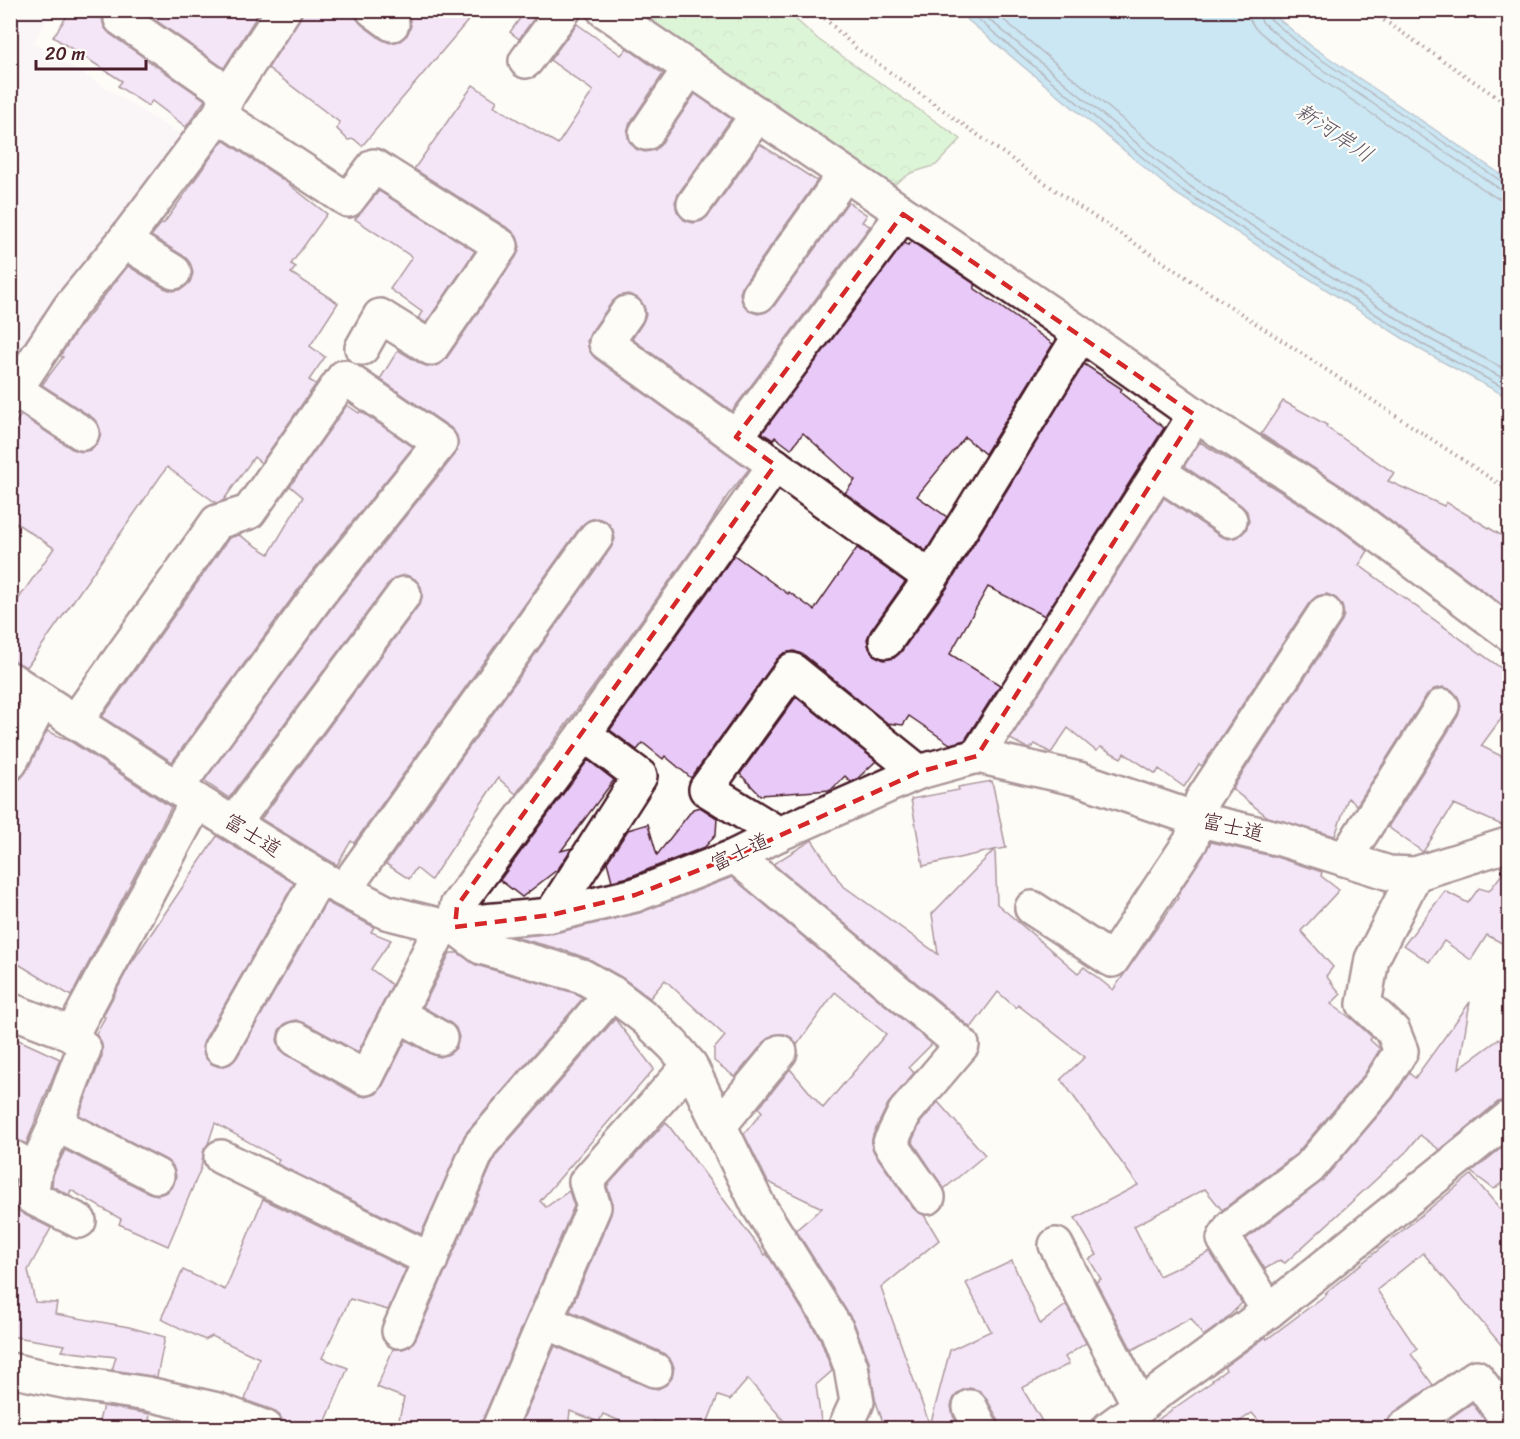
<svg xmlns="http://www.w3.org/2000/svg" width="1520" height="1439" viewBox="0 0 1520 1439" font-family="Sriracha,'Klee One',sans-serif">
	<defs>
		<pattern id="forest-crowns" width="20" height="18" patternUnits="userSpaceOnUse" patternTransform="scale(1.5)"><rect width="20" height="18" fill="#b7edaf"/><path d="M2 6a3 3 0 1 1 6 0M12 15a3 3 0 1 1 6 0" fill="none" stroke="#9fcb97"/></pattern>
	</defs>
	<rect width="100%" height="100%" fill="#fdfcf7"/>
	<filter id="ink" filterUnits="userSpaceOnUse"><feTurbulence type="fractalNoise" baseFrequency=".0167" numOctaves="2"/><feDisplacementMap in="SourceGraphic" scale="12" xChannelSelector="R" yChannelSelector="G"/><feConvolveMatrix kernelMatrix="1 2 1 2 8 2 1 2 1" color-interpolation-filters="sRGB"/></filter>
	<g filter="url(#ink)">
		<path fill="#f7edf7" d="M11,11H52L33,43L184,137L11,372Z"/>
		<path fill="url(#forest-crowns)" stroke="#80866d" stroke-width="1.5" d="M636,11H786L819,40L961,139L936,165L911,173L886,190Z"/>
		<path fill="#8cceed" stroke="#72889f" stroke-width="1.5" d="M957,11H1269L1310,45L1509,180V398L1421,350L1175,193Z"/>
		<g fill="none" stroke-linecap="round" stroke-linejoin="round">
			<g stroke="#646579" stroke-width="1.5">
				<path d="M967,10L1179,188L1424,345L1510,391"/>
				<path d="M978,10L1183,182L1428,338L1510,382"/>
				<path d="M992,10L1188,174L1433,331L1510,372"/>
				<path d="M1249,10L1250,20L1255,28L1297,63L1495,197L1510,201"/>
				<path d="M1258,10L1262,22L1302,56L1500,189L1510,192"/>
				<path d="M1266,10L1268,17L1307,50L1504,183L1510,184"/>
			</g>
		</g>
		<g fill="#e8c9f7" stroke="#4a1f2b" stroke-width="1.5">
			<path d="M71,10H104L102,18L104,27L110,34L205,100L186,127L152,101L148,106L118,86L122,81L53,37Z"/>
			<path d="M145,10H250L257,16L224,68L144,12Z"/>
			<path d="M305,10H355L356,18L362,25L381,39L390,43L400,41L407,35L411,26L409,17L404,10H477L362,146L354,139L348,140L337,129L339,122L268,68Z"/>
			<path d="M526,10H540L519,39L510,32Z"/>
			<path d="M577,24L621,55L627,48L663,74L630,123L627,132L629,141L636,149L645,152L655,150L661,144L695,94L731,119L678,194L675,202L677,211L684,220L693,223L702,221L709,215L760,144L817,181L743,285L740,293L742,302L749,311L758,314L766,312L774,306L848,202L867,215L862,222L870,226L732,411L632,339L642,324L646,315L644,306L638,298L628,294L619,296L612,302L591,332L587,341L589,350L595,358L749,469L728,495L704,533L516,794L498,778L431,880L416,868L409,879L386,864L611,548L615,539L613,530L606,521L597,518L589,520L581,526L354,843L351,841L337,865L261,819L419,605L422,597L421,587L415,579L406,575L397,577L389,583L229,798L204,781L336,602L455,455L458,446L457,436L451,428L380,379L398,350L421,364L429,367L439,365L446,359L516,257L520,247L517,237L511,230L414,169L473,85L497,101L494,106L558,144L593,91L550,60Z"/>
			<path d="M223,140L282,179L327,214L291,264L296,267L291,273L338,303L310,346L325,357L309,380L316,384L261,463L254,457L223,501L216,503L167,467L27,667L10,660V611L54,548L10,519V431L21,415L72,449L82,452L90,450L97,444L101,433L98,424L93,418L42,385L63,357L60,356L75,333L128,266L164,288L173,291L182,289L190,282L193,273L190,263L184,256L151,236L161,224L164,223Z"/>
			<path d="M379,191L475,251L426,323L418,318L422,312L390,289L412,257L355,219Z"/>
			<path d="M912,242L976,285L974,288L1053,344L985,454L965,437L917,496L947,517L926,551L845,493L855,480L803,433L791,449L775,437L773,440L762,433L904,243L908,245Z"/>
			<path d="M1084,364L1122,389L1120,392L1164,428L1045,616L988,587L950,654L1000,685L965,740L950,744L909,716L903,725L887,723L804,655L794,651L784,653L777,659L691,778L665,756L663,759L643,743L637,750L610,730L734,555L788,594L789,592L814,610L857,548L905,582L871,630L867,639L869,648L875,656L884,660L894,658L901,652L947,588Z"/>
			<path d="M1283,401L1327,425L1326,427L1394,473L1388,481L1444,506L1446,502L1509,540V610L1356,495L1261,434Z"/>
			<path d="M347,405L359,413L360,411L413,447L306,579L172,762L102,717L229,538L239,535L269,554L303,497L290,486Z"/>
			<path d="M1200,442L1334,525L1368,551L1359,565L1509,674V708L1481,746L1509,760V826H1504L1454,804L1423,852L1388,827L1458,716L1461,706L1458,697L1452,690L1443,687L1434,689L1426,696L1357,805L1348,798L1335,836L1268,817L1232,789L1341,623L1344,615L1342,605L1336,598L1327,594L1317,596L1309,603L1202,766L1199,764L1184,787L1159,769L1156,774L1124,753L1121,758L1101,747L1096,751L1068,728L1051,753L1035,744L1030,749L1027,748L1010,739L1164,498L1220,536L1228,539L1238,537L1246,530L1249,521L1247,511L1241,505L1184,466Z"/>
			<path d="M796,697L876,761L857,779L851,782L845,776L831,790L760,795L740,774Z"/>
			<path d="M47,731L70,741L171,807L71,996L10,959V782L20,779L26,772Z"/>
			<path d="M588,760L614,780L561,851L572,848L558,869L522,897L500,880Z"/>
			<path d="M992,781L1006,848L995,850L997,904L1078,973L1084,967L1113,990L1178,898L1177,896L1211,842L1276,857L1322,872L1321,876L1339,890L1301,931L1333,967L1326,976L1341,994L1331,1004L1352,1019L1372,1037L1370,1040L1380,1049L1364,1075L1296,1154L1222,1210L1205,1189L1134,1226L1159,1276L1210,1252L1242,1303L1224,1321L1203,1336L1191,1318L1132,1350L1096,1282L1101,1279L1089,1259L1097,1255L1075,1218L1138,1185L1061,1079L1085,1057L1018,1005L1016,1008L998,992L971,1028L773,864L812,840L842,885L938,954L932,914L994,850L923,866L911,799L959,790L958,787Z"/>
			<path d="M700,807L717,818L716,834L705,847L629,877L612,881L607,862L628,830L648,824L657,855L693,809Z"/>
			<path d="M217,836L294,883L205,1039L202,1047L205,1057L212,1064L220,1067L230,1064L237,1057L326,902L374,927L371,932L391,940L371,969L392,985L358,1052L305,1023L296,1020L286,1023L279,1030L277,1040L280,1049L287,1055L357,1095L366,1097L376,1094L382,1087L406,1040L431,1054L440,1057L449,1054L456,1048L459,1037L456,1028L449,1022L423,1007L450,953H458L476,965L575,993L583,998L466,1133L421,1234L277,1164L279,1159L215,1123L208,1144L204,1149L201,1168L168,1246L119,1224L121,1219L71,1190L69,1195L52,1186L53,1175L65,1150L149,1193L158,1195L167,1192L174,1184L176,1176L173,1166L166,1160L79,1115L102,1056V1045L96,1034L105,1017L103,1016L130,965Z"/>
			<path d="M1509,865V947L1487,935L1471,960L1444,941L1429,962L1404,945L1445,891L1468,903L1479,888L1489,891Z"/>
			<path d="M732,877L932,1044L909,1067L914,1073L888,1104L873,1135L871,1144L875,1154L913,1208L924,1215L939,1240L881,1288L930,1426L950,1350L991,1331L966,1283L1012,1261L1040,1324L1066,1305L1086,1343L1065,1357L1069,1364L1022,1388L1046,1428H1000L998,1419L986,1398L980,1391L970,1388L961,1391L954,1398L951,1406L953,1416L960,1428H885L875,1399L869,1361L854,1323L796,1230L822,1208L768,1182L744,1134L762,1112L759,1108L790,1069L823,1108L886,1034L835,992L797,1045L792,1038L784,1034L773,1035L766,1040L735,1077L714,1061V1049L725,1036L665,980L650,998L621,977L591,960L567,951L514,937L555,933L639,913Z"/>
			<path d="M1470,1002L1459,1068L1509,1032V1099L1498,1102L1440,1150L1420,1135L1407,1151L1285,1263L1280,1260L1265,1269L1246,1239L1323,1180L1393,1098L1409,1073L1415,1078Z"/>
			<path d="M615,1019L654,1069L540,1201L546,1207L569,1191L574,1206L482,1421L481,1428H397L404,1398L377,1387L393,1349H402L410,1346L416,1338L496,1155Z"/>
			<path d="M10,1036L60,1059L26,1144L10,1137Z"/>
			<path d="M938,1102L985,1155L944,1189L912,1141L921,1122Z"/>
			<path d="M666,1122L765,1255L767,1254L820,1338L832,1371L816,1385L822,1428H790L748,1379L730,1400L718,1396L708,1421L687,1426L653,1421L651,1428H637L603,1414L599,1422L570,1411L568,1428H519L555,1346L648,1387L658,1389L666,1385L672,1378L674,1367L670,1359L663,1353L570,1311L611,1214L612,1201L607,1186Z"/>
			<path d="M1504,1146L1509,1151V1177L1494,1189L1471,1172Z"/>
			<path d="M1471,1175L1509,1219V1354L1423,1253L1377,1290L1417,1349L1411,1354L1433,1385L1393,1413L1386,1423L1378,1428H1265L1252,1413L1230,1428H1146L1213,1381L1212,1380L1226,1370L1224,1367L1266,1337L1267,1339L1327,1294L1325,1293Z"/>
			<path d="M10,1178L15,1180L12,1194L15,1206L23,1214L51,1228L28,1270L35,1302L57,1303L55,1314L129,1327L165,1337L157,1377L112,1370L116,1357L62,1351L65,1345L10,1336Z"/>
			<path d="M263,1199L406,1269L388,1310L350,1299L322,1358L348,1368L323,1428H284L280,1416L273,1410L245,1400L259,1358L212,1336L205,1340L161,1319L183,1270L225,1290Z"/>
			<path d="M1472,1403L1491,1428H1436Z"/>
			<path d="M103,1406L150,1414L148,1428H97Z"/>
		</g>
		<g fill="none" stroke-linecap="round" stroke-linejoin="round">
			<defs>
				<g id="minor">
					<path d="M126,10L121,19L229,94"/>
					<path d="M373,10L392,24"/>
					<path d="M604,10L1081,334L1195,415L1345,510L1510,634"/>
					<path d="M526,61L564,10"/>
					<path d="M219,115L348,200L374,166L501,246L431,348L380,316L362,348"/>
					<path d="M646,133L690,68"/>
					<path d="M694,204L758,114"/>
					<path d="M124,241L174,272"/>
					<path d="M759,295L845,174"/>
					<path d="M627,313L606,343L931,578L1081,334"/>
					<path d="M16,390L82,433"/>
					<path d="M10,398L70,307L124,241L219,115L229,94L284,10"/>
					<path d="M736,437L903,214"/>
					<path d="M775,465L584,734L457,906L455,927L481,947L582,976L612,993L645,1018L673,1045L690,1065L758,1205L837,1330L851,1367L857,1402L845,1428"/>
					<path d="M1159,472L1230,520"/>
					<path d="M886,641L931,578"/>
					<path d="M10,679L197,801L319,877L386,912L442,926L455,927L484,921L551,915L635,895L735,856L779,834L919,772L977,756L1079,779L1196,819L1281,839L1389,873L1415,874L1510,844"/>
					<path d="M75,722L217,522L249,512L344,377L440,443L321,591L177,787"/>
					<path d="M977,756L1195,415"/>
					<path d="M10,763L42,700"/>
					<path d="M234,823L404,594"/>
					<path d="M779,834L706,789L792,670L919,772"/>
					<path d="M735,856L962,1045L905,1112L890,1143L928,1197"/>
					<path d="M1345,859L1442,706"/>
					<path d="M344,890L596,537"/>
					<path d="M1032,908L1112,960L1191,841L1202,800L1325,613"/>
					<path d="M551,915L640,776L584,734"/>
					<path d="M10,1010L72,1034"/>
					<path d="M398,1014L440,1038"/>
					<path d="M296,1039L366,1078L442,926"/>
					<path d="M221,1048L319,877"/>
					<path d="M56,1124L157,1176"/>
					<path d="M720,1125L780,1052"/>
					<path d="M10,1156L35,1170L56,1124L84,1049L72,1034L197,801"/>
					<path d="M221,1157L431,1260"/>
					<path d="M35,1170L31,1197L79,1221"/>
					<path d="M1056,1245L1140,1407"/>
					<path d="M1269,1311L1224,1239L1232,1226L1309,1168L1379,1086L1401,1051L1393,1031L1364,1004L1372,959L1415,874"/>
					<path d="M545,1321L655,1370"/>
					<path d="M399,1331L480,1145L612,993"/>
					<path d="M10,1370L73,1383L148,1394L218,1410L266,1428"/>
					<path d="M970,1407L981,1428"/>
					<path d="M499,1428L594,1207L586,1182L690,1065"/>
					<path d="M1109,1428L1269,1311L1510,1117"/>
					<path d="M1404,1428L1476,1377L1504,1415L1510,1411"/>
				</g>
			</defs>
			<use href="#minor" stroke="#4a1f2b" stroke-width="38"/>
			<g stroke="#4a1f2b" stroke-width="4" stroke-dasharray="1.5 4.5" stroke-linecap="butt">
				<path d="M816,10L856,48L1069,200L1510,491"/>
				<path d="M1369,10L1510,106"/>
			</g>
			<use href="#minor" stroke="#fdfcf7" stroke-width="33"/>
		</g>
	</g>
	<path d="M0 0H1520V1439H0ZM903,214L1195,415L977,756L919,772L735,856L635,895L551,915L455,927L457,906L775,465L736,437Z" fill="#fdfcf7" fill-opacity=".55" fill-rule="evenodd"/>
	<path fill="none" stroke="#d62828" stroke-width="4.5" stroke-dasharray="12 8" stroke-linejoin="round" d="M903,214L1195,415L977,756L919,772L735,856L635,895L551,915L455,927L457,906L775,465L736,437Z"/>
	<g text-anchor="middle" stroke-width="4.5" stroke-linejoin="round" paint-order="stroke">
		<g font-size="21" fill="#4a1f2b" stroke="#fdfcf7">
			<text transform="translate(1233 827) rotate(13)" y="7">富士道</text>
			<text transform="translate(253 835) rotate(32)" y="7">富士道</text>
			<text transform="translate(740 852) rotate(-25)" y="7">富士道</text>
		</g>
		<g font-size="22" font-style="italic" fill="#5e5465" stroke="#fdfcf7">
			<text transform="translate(1335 132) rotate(34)" y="8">新河岸川</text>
		</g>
	</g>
	<rect width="1520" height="1439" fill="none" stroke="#fdfcf7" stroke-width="36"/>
	<rect x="18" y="18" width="1484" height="1403" fill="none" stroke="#4a1f2b" stroke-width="2" filter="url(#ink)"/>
	<path d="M36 60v9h110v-9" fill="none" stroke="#4a1f2b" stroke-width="3"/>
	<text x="45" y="60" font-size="18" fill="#4a1f2b" stroke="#fdfcf7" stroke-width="4.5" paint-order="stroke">20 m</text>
</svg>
